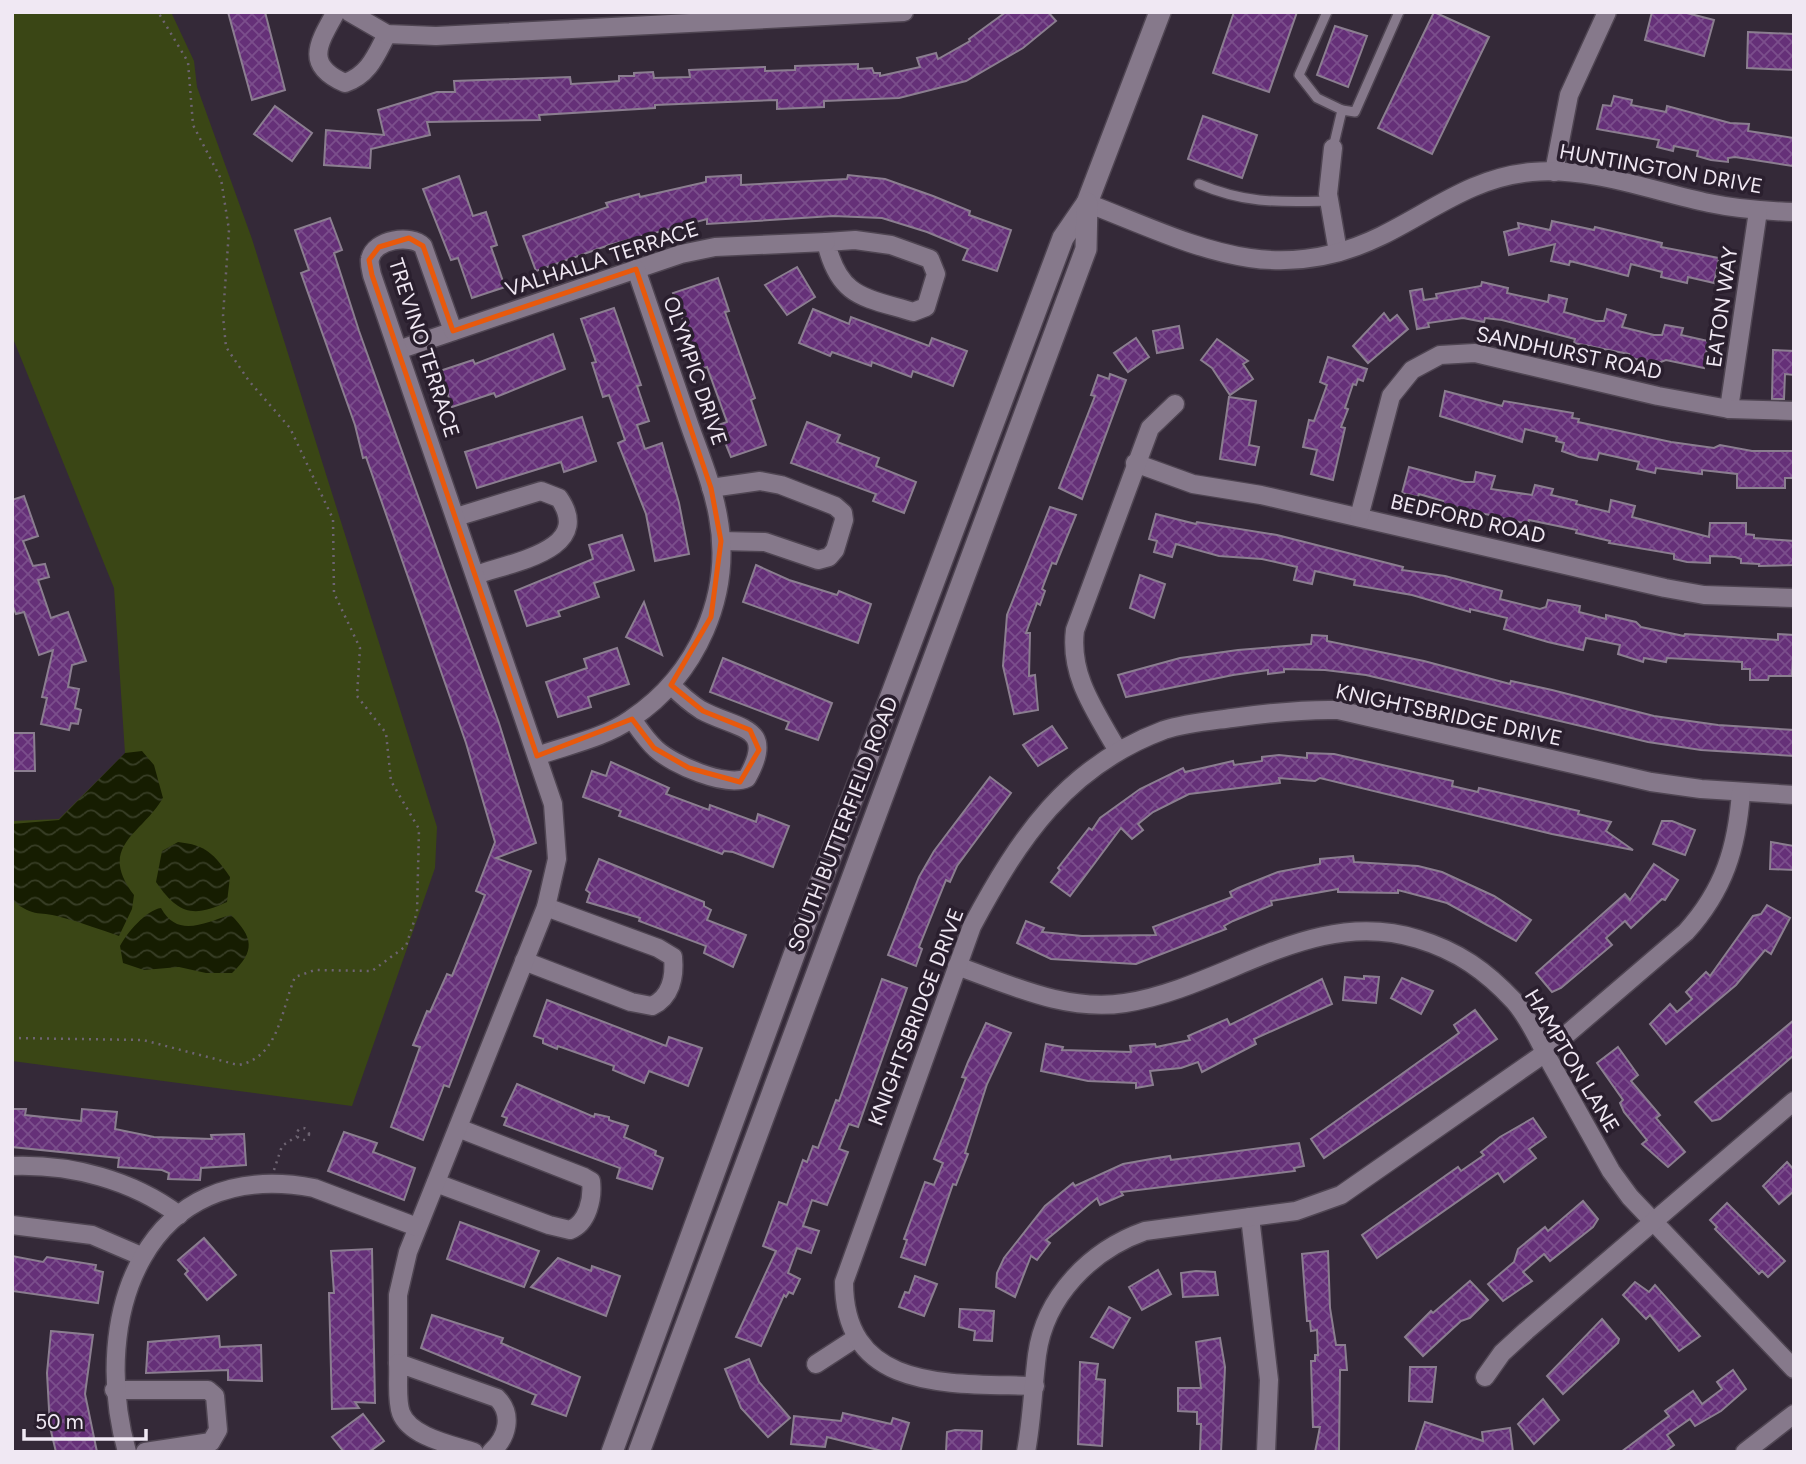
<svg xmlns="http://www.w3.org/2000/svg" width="1806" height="1464" viewBox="0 0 1806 1464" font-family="Figtree,sans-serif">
	<defs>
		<pattern id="water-waves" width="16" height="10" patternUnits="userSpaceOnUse" patternTransform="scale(1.75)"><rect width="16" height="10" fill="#161d01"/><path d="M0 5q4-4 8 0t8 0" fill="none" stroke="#383e26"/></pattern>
		<pattern id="building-cross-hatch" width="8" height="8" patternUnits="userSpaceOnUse" patternTransform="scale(1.75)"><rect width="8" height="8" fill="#653078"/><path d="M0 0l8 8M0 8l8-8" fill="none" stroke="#7b4e8c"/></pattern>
	</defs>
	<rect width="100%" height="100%" fill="#342938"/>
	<path fill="#3a4615" d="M12,12H171L194,61L197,87L252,239L437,827L435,868L352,1106L12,1061V821L59,819L125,753L114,588L12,336Z"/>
	<g fill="url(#water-waves)">
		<path d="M142,751L154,765L163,798C141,835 97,846 134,895L132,909L119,936C101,930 83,923 64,918C40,910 35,919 12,900V824L59,820L125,753Z"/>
		<path d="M178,842C206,845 214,854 230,877L227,902C193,918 178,914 156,882L162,851Z"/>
		<path d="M161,908C178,939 205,922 231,915C253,937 256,951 232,973H206L179,967L144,970L123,963L120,946C127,933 146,910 161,908Z"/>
	</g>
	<g fill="url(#building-cross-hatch)" stroke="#8b7e90" stroke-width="2">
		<path d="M228,12H265L285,90L252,100Z"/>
		<path d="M1006,12H1048L1056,21L1023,48L966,81L899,98L824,101V107L777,109V100L655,105V108L539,115L540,120L427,122L430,135L371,149L370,168L324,165L326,130L384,135L378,110L437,92H455L454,81L570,77L571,84L606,82L619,81V76H634V73L653,72L654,78L690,77L689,70L765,67V71L795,70V66L858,64V69L872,68L874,73H880V76L920,67L917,58L936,53L938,59L970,41L969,39Z"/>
		<path d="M1234,12H1297L1269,92L1213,73Z"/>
		<path d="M1434,12L1489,37L1432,154L1378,128Z"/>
		<path d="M1652,12H1683L1714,20L1704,56L1645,40Z"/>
		<path d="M1335,26L1367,36L1348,87L1317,75Z"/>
		<path d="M1748,32L1794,34V70L1747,68Z"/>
		<path d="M1614,96L1632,100L1631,105L1666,112L1667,106L1730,123L1749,124L1748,131L1794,138V162L1792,166L1735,157L1728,158V162L1711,160L1697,156L1698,151L1674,146L1673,151L1657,147L1659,140L1597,129L1603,105L1611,106Z"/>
		<path d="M275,106L312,133L292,161L254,134Z"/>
		<path d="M1203,116L1257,135L1242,178L1188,159Z"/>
		<path d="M741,175V185L847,179L848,175L885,179L933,196L970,211L969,215L1011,230L997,271L963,260L968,249L927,232L882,218L833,216L707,224V219L609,245L536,271L523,236L608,207L606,203L639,194L640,197L706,182V177Z"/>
		<path d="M459,176L473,216L486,212L497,245L491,247L505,287L472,298L458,258L451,260L423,189Z"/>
		<path d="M330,218L342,250L334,253L359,331L499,723L536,843L496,858L531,871L449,1087L444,1085L423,1140L391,1127L420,1047L413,1045L427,1011L430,1012L447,974L452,976L485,895L476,891L495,842L466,743L366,457L363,458L355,425L301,273L309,270L295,230Z"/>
		<path d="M1552,221L1594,230L1595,227L1662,243L1661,247L1719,258L1714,283L1688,277L1687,283L1661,277L1662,272L1631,264L1628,276L1570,261L1569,265L1551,261L1555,244L1509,255L1504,232L1519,228L1518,223L1550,230Z"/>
		<path d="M797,267L815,297L787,315L765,285Z"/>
		<path d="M718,278L729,311L725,312L755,398L751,400L766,445L731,457L718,425L727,422L707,367L701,369L673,293Z"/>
		<path d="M1482,282L1508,288L1507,293L1548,302L1549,295L1567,299L1564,312L1596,321H1604L1607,309L1626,315L1622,327L1654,335H1662L1665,325L1683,328L1681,335L1708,341L1704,368L1666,360L1658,363L1640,360L1628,357L1629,354L1574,343L1575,339L1502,320L1485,318L1484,322L1463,318L1428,323L1429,327L1417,329L1410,291L1422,289L1424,300L1437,298L1436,294L1481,286Z"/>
		<path d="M614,308L641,385L637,386L649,421L637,425L645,449L662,443L679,503L689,554L655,561L646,514L618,443L625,440L609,395L603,397L592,363L596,362L581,319Z"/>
		<path d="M813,309L849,324L851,317L929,346L932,338L967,351L953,386L913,371L911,377L872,362L871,366L832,352L830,356L799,343Z"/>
		<path d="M1384,313L1390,321L1397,315L1408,329L1368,363L1353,346Z"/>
		<path d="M1179,326L1183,348L1157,353L1153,331Z"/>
		<path d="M553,334L565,369L496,397L494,393L452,407L440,371L473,360L475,364Z"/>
		<path d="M1136,338L1149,357L1128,372L1114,353Z"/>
		<path d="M1217,339L1248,361L1243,364L1253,379L1230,395L1212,368L1201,360Z"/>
		<path d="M1773,350L1794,351V375L1785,374L1784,399H1772Z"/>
		<path d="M1328,357L1367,369L1363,381L1358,379L1356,385L1353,384L1345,408L1348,409L1341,427L1345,428L1333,480L1311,474L1317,450L1303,447L1309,420L1314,421L1327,385L1320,382Z"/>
		<path d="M1110,374L1126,380L1082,499L1059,488L1095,396L1091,395L1098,375L1109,379Z"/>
		<path d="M1445,391L1502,406L1504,401L1573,413L1572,418L1579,419L1578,422L1671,442L1714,448L1720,445L1752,451H1794L1793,478H1785V488H1737V474L1702,470V474L1656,468L1655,473L1637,469L1639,462L1599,453L1597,460L1579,457L1562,451L1564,443L1556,441L1557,437L1525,429L1522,442L1440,416Z"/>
		<path d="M1229,397L1256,401L1249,445L1259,447L1255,465L1220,459Z"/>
		<path d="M582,417L596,461L564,472L561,462L477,488L465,452Z"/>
		<path d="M807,422L840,435L837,442L879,458L876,466L916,482L904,513L873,501L876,494L791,463Z"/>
		<path d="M1409,467L1465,482H1474L1476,472L1495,476L1491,489L1532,495L1535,485L1553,489L1551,495L1577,501L1576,504L1609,512L1611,500L1635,506L1632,517L1709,537L1710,523H1746V534L1754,535V538L1794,541V565L1759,566V564L1741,563V559L1735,557L1710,556V563L1687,562L1674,559V554L1609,543L1610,541L1576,533L1577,530L1529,520L1528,524L1442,504L1443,501L1419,494L1418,497L1402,493Z"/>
		<path d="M24,496L38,536L23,541L33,566L45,564L49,577L38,580L51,618L68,612L86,661L72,665L68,687L79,689L75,708L81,710L78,724L71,723L69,730L41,724L47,698L42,697L53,650L39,655L24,612L16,614L12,604V500Z"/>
		<path d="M1050,507L1076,515L1056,564L1052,563L1042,589L1045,591L1040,605L1037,603L1026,633H1030L1029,676L1035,675L1038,710L1014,714L1003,666L1007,615Z"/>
		<path d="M1156,514L1196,524L1197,522L1277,535L1403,567L1402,570L1445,576L1502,591L1500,599L1540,609L1546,607L1548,600L1580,606L1579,612L1606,619V615L1636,622L1641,627L1684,636L1685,634L1778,640V634L1794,635L1792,676H1769L1768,680H1750V669H1742V662L1667,658L1666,662L1644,658L1643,662L1618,654L1620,645L1586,638L1583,650L1548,642L1504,629L1507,618L1470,609V612L1412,595L1354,585L1355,580L1315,571L1312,584L1294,580L1297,567L1262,559L1219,556L1176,544L1172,557L1154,552L1157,541L1149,539Z"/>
		<path d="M622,535L634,570L594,583L599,597L558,611L560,616L527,626L515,591L593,559L589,545Z"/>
		<path d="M756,565L789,580L837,595L839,591L871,604L858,643L743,602Z"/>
		<path d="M1140,575L1165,584L1154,618L1130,608Z"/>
		<path d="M644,602L662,655L626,637Z"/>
		<path d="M1312,635L1327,636V641L1424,661L1510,684L1511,681L1552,690L1654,716L1718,725L1794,730V756L1701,750L1648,742L1366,675L1325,670L1284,669V672L1268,674V670L1233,675L1126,697L1118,675L1180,658L1238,650L1311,644Z"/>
		<path d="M617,648L629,684L588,697L591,707L558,717L546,682L587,668L584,659Z"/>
		<path d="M723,658L832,703L818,740L786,729L789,722L710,692Z"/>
		<path d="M1052,726L1067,748L1038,766L1023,745Z"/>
		<path d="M12,733H34L35,771H12Z"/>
		<path d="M1307,753L1334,754L1453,781L1452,786L1478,792L1479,788L1579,811L1578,814L1611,822L1606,831L1633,850L1552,834L1320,778L1315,781L1279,778L1280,783L1189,794L1153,812L1138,824L1143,830L1132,839L1121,828L1070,896L1051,882L1060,870L1058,868L1089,828L1092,830L1100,818L1140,789L1183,768L1185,772L1233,761L1234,765L1262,761V757L1279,755L1307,758Z"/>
		<path d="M611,762L669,788L666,794L709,810L710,805L756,822L758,814L789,826L773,867L733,852L724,851L722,854L619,816L621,811L583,797L592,771L606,776Z"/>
		<path d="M990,777L1011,793L957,866L950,882L946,880L919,947L922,949L916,966L888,955L919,877L934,851Z"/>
		<path d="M1662,821H1672L1695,830L1685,855L1653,844Z"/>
		<path d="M1771,842L1794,846V870L1770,869Z"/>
		<path d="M1353,856L1354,862L1418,866L1442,872L1494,896L1531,920L1516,941L1447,903L1398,890V893L1338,892V889L1271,901L1272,905L1233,921L1224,926L1226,929L1136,964L1051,959L1017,943L1026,921L1044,928L1042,932L1082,936L1156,935L1153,927L1232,897L1230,892L1238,888L1278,872L1320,864V859Z"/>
		<path d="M599,859L704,902V906L711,910L707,920L746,935L733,967L704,953L706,946L639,921L640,918L587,902L590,893L586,890Z"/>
		<path d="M1654,864L1678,880L1665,900L1662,899L1631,928L1625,921L1606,938L1612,945L1561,988L1552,992L1536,973L1625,894L1630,900Z"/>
		<path d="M1767,905L1790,918L1771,954L1765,950L1736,985L1666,1044L1650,1024L1670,1004L1677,1012L1692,999L1686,992L1706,972L1710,976L1753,916L1761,914Z"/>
		<path d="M1364,976L1379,977L1376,1003L1343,1000L1345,977L1364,979Z"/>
		<path d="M1402,978L1433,991L1421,1014L1391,998Z"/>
		<path d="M882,979L907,988L858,1127L849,1124L839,1149L848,1152L827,1205L812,1200L803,1226L819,1231L811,1253L797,1248L788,1273L800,1279L793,1294L789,1292L786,1297L784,1295L761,1346L736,1337L776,1251L763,1246L779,1202L787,1205L803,1160L807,1162L813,1146L818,1148L836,1100L839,1101Z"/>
		<path d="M1322,979L1332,1004L1254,1039L1256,1044L1202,1072L1198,1062L1181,1068L1150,1071L1153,1085L1136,1088V1083L1088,1081L1041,1071L1046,1044L1063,1047L1062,1050L1131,1052L1130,1046L1155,1044L1156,1047L1190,1040L1188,1036L1227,1019L1230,1025Z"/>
		<path d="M547,1000L666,1046L669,1037L702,1048L688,1086L649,1071L644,1083L613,1070L614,1066L558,1046L557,1049L543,1043V1039L534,1036Z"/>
		<path d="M1475,1010L1497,1039L1324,1158L1311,1139L1459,1033L1454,1025Z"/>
		<path d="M1794,1020V1055L1720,1119L1712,1121L1695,1102Z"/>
		<path d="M986,1023L1011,1033L987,1084L965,1153L968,1154L956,1185L953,1184L925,1265L901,1257L907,1240L904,1239L925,1182L934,1185L943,1163L934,1159L966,1078L962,1077L968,1062Z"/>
		<path d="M1618,1047L1638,1075L1631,1081L1660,1115L1656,1118L1685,1152L1668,1167L1642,1144L1647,1140L1624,1112L1620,1103L1623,1100L1597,1063Z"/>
		<path d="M517,1084L594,1117L595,1114L609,1117V1120L628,1126L624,1137L656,1151L655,1155L663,1158L652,1189L617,1178L620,1168L504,1125L507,1118L502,1116Z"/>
		<path d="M12,1109H26L25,1115L81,1121L82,1109L117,1112L115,1129L154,1137L212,1139L211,1135L244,1134L246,1165L201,1168L200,1180L168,1179L169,1173L162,1170L118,1167L119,1158L12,1147Z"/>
		<path d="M1533,1118L1546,1137L1529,1149L1536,1158L1504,1182L1498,1173L1377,1258L1362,1235L1458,1167L1461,1171L1484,1155L1481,1152L1500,1137Z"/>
		<path d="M344,1132L377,1143L373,1152L415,1168L404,1200L328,1171Z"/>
		<path d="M1299,1143L1304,1166L1294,1168L1295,1171L1121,1192L1123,1195L1100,1205L1097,1198L1046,1240L1050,1243L1037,1260L1031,1256L1015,1297L996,1287L997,1273L1004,1258L1045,1206L1073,1183L1075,1186L1123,1164L1151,1159L1170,1156L1171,1160Z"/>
		<path d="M1787,1162L1794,1170V1191L1779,1204L1763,1186Z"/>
		<path d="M1583,1201L1598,1219L1593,1227L1550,1261L1544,1254L1523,1272L1532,1281L1503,1301L1488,1284L1514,1262L1518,1249L1545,1227L1548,1231Z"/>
		<path d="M1727,1203L1785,1261L1768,1277L1762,1271L1759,1274L1715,1229L1717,1227L1710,1220Z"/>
		<path d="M460,1222L539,1251L524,1287L447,1259Z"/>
		<path d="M204,1238L236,1275L207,1300L185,1274L188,1271L178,1260Z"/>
		<path d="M372,1249L375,1403L355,1402L359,1408L332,1409L329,1293H334L331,1251Z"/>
		<path d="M1328,1251L1330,1308L1336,1345H1345L1347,1370H1340L1339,1452H1315L1320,1427H1313L1311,1361H1315V1355H1318L1317,1330L1311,1331L1310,1321H1307L1302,1254Z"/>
		<path d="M12,1256L43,1262L47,1257L96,1265L95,1270L103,1272L98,1303L12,1291Z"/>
		<path d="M558,1258L591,1271L592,1266L620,1276L606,1316L531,1287Z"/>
		<path d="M1158,1270L1171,1294L1142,1310L1129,1287Z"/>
		<path d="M1196,1271L1215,1272L1218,1295L1183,1297L1181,1273Z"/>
		<path d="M915,1276L937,1284L924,1316L899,1307L905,1292L909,1293Z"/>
		<path d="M1470,1281L1488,1300L1470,1318L1461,1321L1423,1356L1405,1337L1431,1311L1433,1313Z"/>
		<path d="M1635,1282L1649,1292L1655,1285L1700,1336L1679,1351L1650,1315L1646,1319L1623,1295Z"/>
		<path d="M1109,1307L1130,1318L1113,1348L1091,1337Z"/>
		<path d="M960,1309L994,1311L992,1341L974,1340L975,1331L959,1327Z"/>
		<path d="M432,1315L503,1338L501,1343L580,1377L566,1416L532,1404L536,1395L421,1348Z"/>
		<path d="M1602,1319L1619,1339L1618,1343L1563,1394L1547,1376Z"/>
		<path d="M51,1331L93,1335L85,1394L97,1452H56L50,1427L47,1373Z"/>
		<path d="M219,1336L220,1347L261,1345L262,1381L228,1380V1370L146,1373L148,1342Z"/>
		<path d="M1220,1338L1225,1367L1221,1452H1200L1201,1424H1197V1412L1178,1411V1388H1201L1196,1342Z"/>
		<path d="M749,1359L759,1382L790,1418L768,1437L741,1408L725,1369Z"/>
		<path d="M1080,1362L1098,1364L1096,1379L1105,1380L1102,1446L1078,1444Z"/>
		<path d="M1410,1367H1436L1432,1402L1409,1401Z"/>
		<path d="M1733,1370L1746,1389L1721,1411L1695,1426L1690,1419L1667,1435L1674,1445L1665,1452H1621L1669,1416L1665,1411L1693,1391L1702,1404L1722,1389L1717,1382Z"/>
		<path d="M1543,1399L1559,1420L1534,1444L1518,1424Z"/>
		<path d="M843,1413L891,1424L893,1418L909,1423L900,1452H886L827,1437L825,1447L791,1444L794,1416L841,1421Z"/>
		<path d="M363,1414L384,1441L369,1452H344L332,1437Z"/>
		<path d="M1425,1422L1483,1441L1482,1432L1510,1428L1513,1452H1415Z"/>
		<path d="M955,1430L982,1431L981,1452H946L947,1432Z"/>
	</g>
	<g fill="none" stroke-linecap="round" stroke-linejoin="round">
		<defs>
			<g id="service">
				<path d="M1327,12L1299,75L1317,98L1342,110"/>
				<path d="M1333,148L1342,110L1355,112L1399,12"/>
				<path d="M1199,184C1246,204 1279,202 1329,201"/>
			</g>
			<g id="minor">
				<path d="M336,12C318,44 304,65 345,83C369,75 376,55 387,34"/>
				<path d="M349,12L387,34L436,36L904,12"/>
				<path d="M1333,148L1328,194L1338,252"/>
				<path d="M1554,172L1569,95L1607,12"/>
				<path d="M1087,203C1191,243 1271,290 1381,236C1432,211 1473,177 1532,172C1591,167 1652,191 1709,203C1737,209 1765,211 1794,212"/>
				<path d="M855,240L891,245L930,259L936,274L926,307L913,312C864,297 839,298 826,242Z"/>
				<path d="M398,350L681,254L715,247L826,242"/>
				<path d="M1729,409L1758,211"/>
				<path d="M1135,463L1193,484L1261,495L1665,588L1704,595L1794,598"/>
				<path d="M711,488L760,481L781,485L835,506L843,513L844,520L835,550L829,557L818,560L765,542L721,541"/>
				<path d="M456,517L541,491L559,498C595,550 512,562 476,575"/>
				<path d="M1359,517L1391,396L1412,370L1440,355L1475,353L1658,396L1729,409L1794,411"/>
				<path d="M632,719C639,729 647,741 656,749C672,764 726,788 747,778C777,725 738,730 701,710C690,703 680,694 671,685"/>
				<path d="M1118,751C1096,712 1069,676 1075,630L1150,428L1175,404"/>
				<path d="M537,756C568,745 604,738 631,719C697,675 733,595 718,516C712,482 697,448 686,415C669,366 653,318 636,269"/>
				<path d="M524,961L631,1002L652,1006C671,997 675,977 673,957L658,948L546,907"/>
				<path d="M957,966C1011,985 1066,1012 1125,1003C1226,987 1312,906 1418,939C1458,951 1486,971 1514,1001C1529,1018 1539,1041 1549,1060C1570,1097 1590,1134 1611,1171L1630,1197L1794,1369"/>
				<path d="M12,1166C72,1164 132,1180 179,1215"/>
				<path d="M436,1183L549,1225L570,1230C588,1223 593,1198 591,1181L584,1177L458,1128"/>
				<path d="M1250,1217L1269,1380L1266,1452"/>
				<path d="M12,1225L92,1235L141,1256"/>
				<path d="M398,1363V1295L408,1252L546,907L557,859L553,804L372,275C371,270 369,263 370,259C374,239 411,234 423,246L453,331"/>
				<path d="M816,1364L856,1338"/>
				<path d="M1485,1377L1502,1353L1526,1331L1794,1101"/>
				<path d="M1035,1386C954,1383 844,1394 844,1282L972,926C1019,838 1067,766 1164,730C1186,723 1210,721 1232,718C1268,713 1302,709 1338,710L1651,782L1701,789L1794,795"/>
				<path d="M114,1390H208L215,1396L218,1430L211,1442L145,1452"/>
				<path d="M127,1452C89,1316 145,1156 314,1188L417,1227"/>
				<path d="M474,1452C453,1445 410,1437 401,1413C396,1399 399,1378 398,1363L497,1398C513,1414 508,1437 491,1452"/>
				<path d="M1026,1452C1032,1420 1033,1387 1037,1355C1045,1296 1091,1250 1145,1231L1296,1211L1341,1195L1545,1053L1686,932C1724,890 1737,848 1741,792"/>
				<path d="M1745,1452L1794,1414"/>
			</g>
			<g id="secondary">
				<path d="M612,1452L806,922L1063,238L1087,203L1160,12"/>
				<path d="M639,1452L1086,249L1087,203"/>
			</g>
		</defs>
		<use href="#service" stroke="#4f4552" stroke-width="12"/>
		<use href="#minor" stroke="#4f4552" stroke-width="21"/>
		<use href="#secondary" stroke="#4f4552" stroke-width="24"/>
		<g stroke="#6e6472" stroke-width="2.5" stroke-dasharray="2 5" stroke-linecap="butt">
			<path d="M12,1038L143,1040L238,1065C279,1058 281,1010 295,977L315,970L372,971L406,946L417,912L419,829L391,781L386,733L357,696L360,648L334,593L333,519L290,428L249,381L226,347L223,316L229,230L221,179L193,125L188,62L158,12"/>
			<circle cx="303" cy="1134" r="6"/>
			<path d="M274,1170L282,1146L297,1136"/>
		</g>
		<use href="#service" stroke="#86798b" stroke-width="9"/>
		<use href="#minor" stroke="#86798b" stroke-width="18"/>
		<use href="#secondary" stroke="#86798b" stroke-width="21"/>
	</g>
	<path fill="none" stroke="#e8590c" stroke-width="5" stroke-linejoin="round" d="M409,238L423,246L453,331L636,269L711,488L721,541L711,617L671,685L703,711L750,730L759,750L740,782L689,768L654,748L632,719L537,756L372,275L369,260L379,247Z"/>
	<g text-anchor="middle" stroke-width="7" stroke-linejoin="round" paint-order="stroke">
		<g font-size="21" fill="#f0e8f3" stroke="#2a1f2e">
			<text transform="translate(1661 169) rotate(10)" y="7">HUNTINGTON DRIVE</text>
			<text transform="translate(602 259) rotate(-18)" y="7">VALHALLA TERRACE</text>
			<text transform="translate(1722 307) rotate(-82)" y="7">EATON WAY</text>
			<text transform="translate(424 348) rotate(72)" y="7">TREVINO TERRACE</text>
			<text transform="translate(1569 353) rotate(12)" y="7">SANDHURST ROAD</text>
			<text transform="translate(695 371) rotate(71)" y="7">OLYMPIC DRIVE</text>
			<text transform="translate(1468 519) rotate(13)" y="7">BEDFORD ROAD</text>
			<text transform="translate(1449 715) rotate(12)" y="7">KNIGHTSBRIDGE DRIVE</text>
			<text transform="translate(843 824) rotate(-69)" y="7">SOUTH BUTTERFIELD ROAD</text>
			<text transform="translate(916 1017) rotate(-69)" y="7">KNIGHTSBRIDGE DRIVE</text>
			<text transform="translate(1572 1061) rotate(59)" y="7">HAMPTON LANE</text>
		</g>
	</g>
	<rect width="1806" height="1464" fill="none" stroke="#f0e8f3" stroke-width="28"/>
	<path d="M24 1429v10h122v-10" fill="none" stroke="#f0e8f3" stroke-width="3.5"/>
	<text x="35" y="1429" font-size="21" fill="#f0e8f3" stroke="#2a1f2e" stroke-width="5" paint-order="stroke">50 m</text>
</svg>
